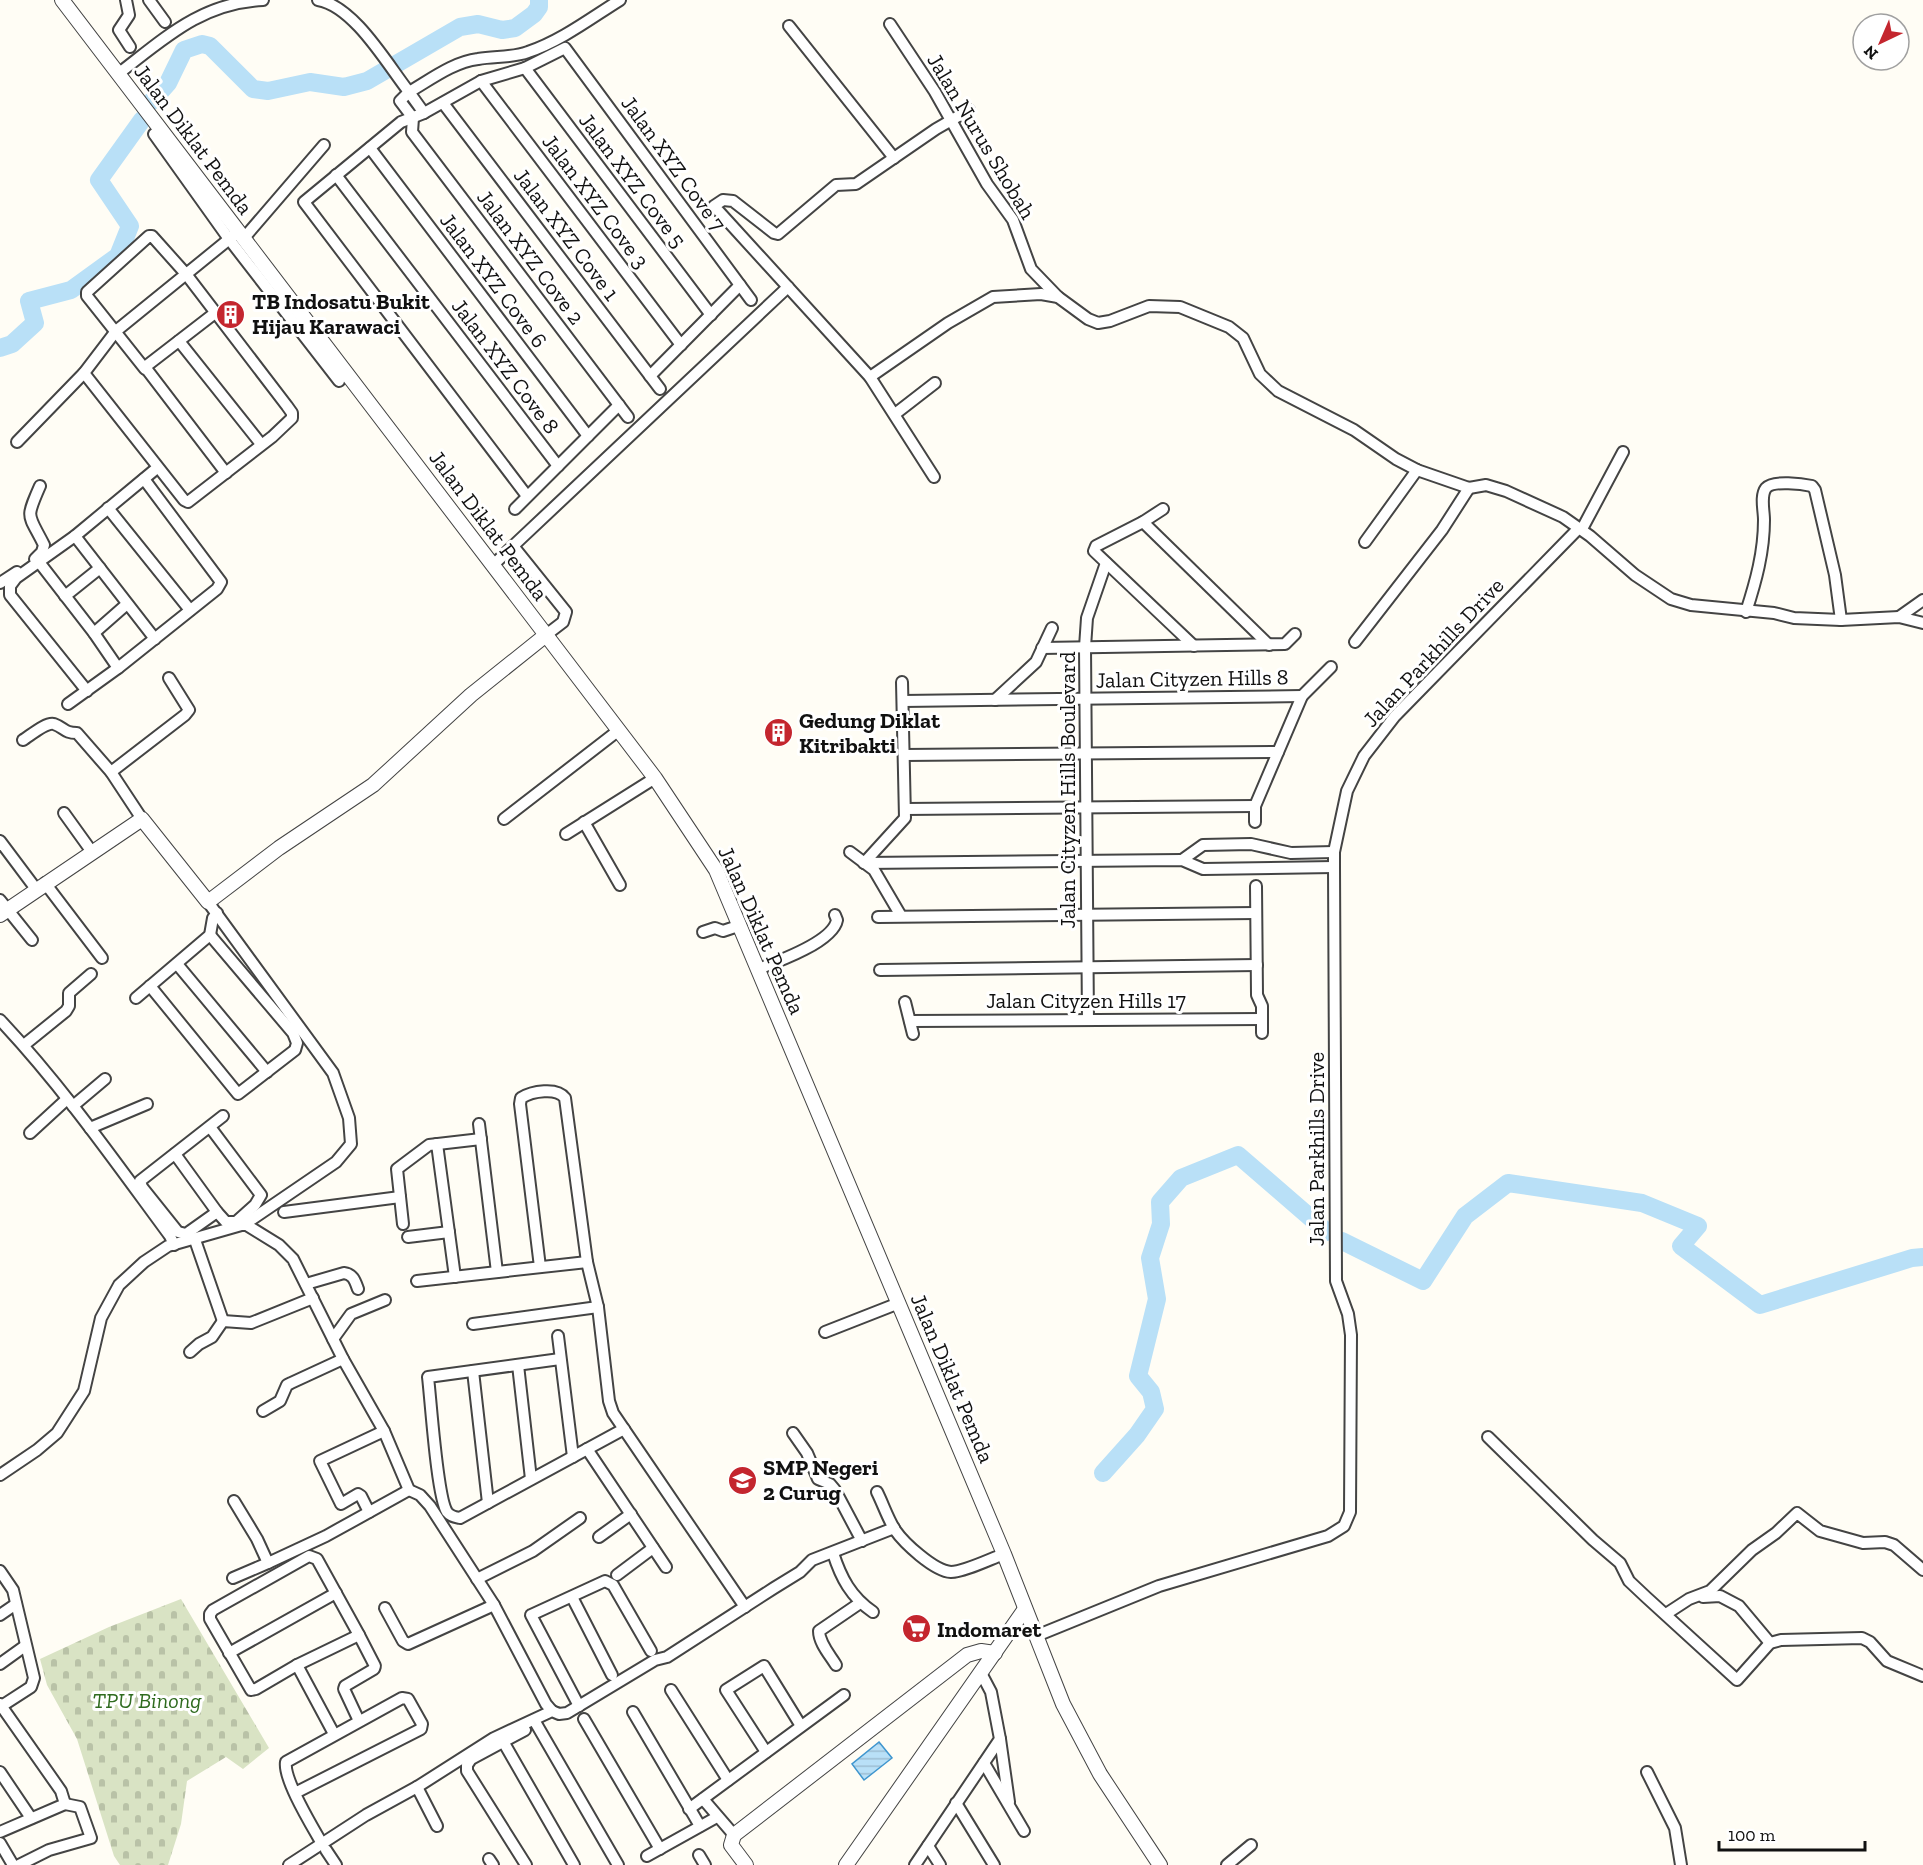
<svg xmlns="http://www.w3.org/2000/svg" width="1923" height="1865" viewBox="0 0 1923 1865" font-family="'Zilla Slab',serif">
	<defs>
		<pattern id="cemetery-stones" width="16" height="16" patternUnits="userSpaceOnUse" patternTransform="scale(1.5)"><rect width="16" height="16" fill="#d9e3c4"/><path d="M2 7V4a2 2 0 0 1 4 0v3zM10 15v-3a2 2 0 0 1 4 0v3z" fill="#b9c2a7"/></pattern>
		<pattern id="water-rules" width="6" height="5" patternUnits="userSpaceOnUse" patternTransform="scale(1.5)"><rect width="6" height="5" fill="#b9e0f7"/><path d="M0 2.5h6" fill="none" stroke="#9ebfd3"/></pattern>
	</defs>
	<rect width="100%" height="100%" fill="#fffdf5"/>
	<path fill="url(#cemetery-stones)" d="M181,1599L269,1748L243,1769L226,1757L187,1781L181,1824L168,1865H120L114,1856L77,1739L47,1685L40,1659L109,1627Z"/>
	<path fill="url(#water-rules)" stroke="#3f96cf" stroke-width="1.5" d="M879,1742L892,1758L864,1780L852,1764Z"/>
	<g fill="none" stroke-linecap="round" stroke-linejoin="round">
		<g stroke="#b9e0f7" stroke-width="18">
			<path d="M152,101L168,83L184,50L202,44L210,46L253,89L268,91L310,82L344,87L367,81L460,27L478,24L502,30L515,28L534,14L539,7V0"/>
			<path d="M0,348L12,344L35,323L29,301L71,290L118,256L130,226L99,180L142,120"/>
			<path d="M1342,1241L1423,1281L1465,1216L1508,1183L1642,1203L1698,1226L1681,1246L1760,1305L1912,1258L1923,1257"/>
			<path d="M1103,1473L1137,1435L1155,1409L1151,1392L1138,1376L1157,1299L1150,1258L1161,1224L1160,1202L1181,1178L1238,1155L1327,1232"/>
		</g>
		<defs>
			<g id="minor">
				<path d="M126,0L129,15L119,30L130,47"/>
				<path d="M149,0L165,22"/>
				<path d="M318,0C354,6 387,64 409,92C430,80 453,62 478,59C495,56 512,58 528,52C561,41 591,18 620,0"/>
				<path d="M890,24L935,92L987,184L1013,220L1031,269L1058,297"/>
				<path d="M789,26L894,158"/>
				<path d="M525,68L711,315"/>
				<path d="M118,74C165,38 201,3 263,0"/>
				<path d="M481,81L681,345"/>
				<path d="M443,103L660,389"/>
				<path d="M413,118L412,132L628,417"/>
				<path d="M413,118L400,101L409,92L424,113"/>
				<path d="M154,134L229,239L339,381"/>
				<path d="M370,148L588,436"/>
				<path d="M336,175L558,466"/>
				<path d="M244,238L324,145"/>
				<path d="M215,313L145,367L226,473"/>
				<path d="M179,341L261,444"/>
				<path d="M84,373L184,500L188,502L272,437L292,418V413L287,406L186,274L152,236H149L87,292V296L145,369"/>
				<path d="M650,376L740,285"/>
				<path d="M870,377L948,323L993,297L1041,294L1058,297L1088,319L1098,323L1110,321L1149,306L1180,307L1229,327L1243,338L1260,374L1278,391L1354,430L1396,459L1417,470L1469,488L1486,485L1506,491L1563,517L1590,536L1635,575L1671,599L1691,605L1774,613L1794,618L1841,620L1899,617L1923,623"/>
				<path d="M895,414L935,383"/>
				<path d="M17,442L84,373L116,331L233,236"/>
				<path d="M934,477L870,377L714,206L723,200L733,201L774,233L778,234L836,185L856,184L936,129L969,110"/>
				<path d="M527,496L304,202L401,122L424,113L481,81L525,68L565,48L751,300"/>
				<path d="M108,508L190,610"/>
				<path d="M515,509L619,405"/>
				<path d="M1163,509L1143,522L1096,546L1094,551L1194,646"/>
				<path d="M1143,522L1269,645"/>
				<path d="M1582,529L1623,452"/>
				<path d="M75,536L155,639"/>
				<path d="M1365,542L1417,470"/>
				<path d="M35,559L42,552L44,545C28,513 25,520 40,486"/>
				<path d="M39,562L94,633L118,668"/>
				<path d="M493,565L513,546"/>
				<path d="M0,583L17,572"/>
				<path d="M65,596L100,568"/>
				<path d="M1746,612C1756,581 1764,552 1764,520C1764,510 1760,496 1766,488C1773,480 1803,484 1812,486L1815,490L1835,575L1841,620"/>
				<path d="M1899,617L1923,600"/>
				<path d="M94,633L127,604"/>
				<path d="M546,635L563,622L566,612L513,546L788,287"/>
				<path d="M1355,642L1442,530L1469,488"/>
				<path d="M1042,648L1285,644L1295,634"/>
				<path d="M87,691L10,595V586L16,578L75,536L157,468"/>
				<path d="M995,700L1036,662L1052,628"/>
				<path d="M903,701L1302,696"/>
				<path d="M68,704L118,668L217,589L221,582L144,479"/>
				<path d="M23,740C31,735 46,722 54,724C65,728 64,733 77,733L111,772L142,819"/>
				<path d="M904,755L1278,752"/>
				<path d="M111,772L185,715L189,710L169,678"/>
				<path d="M905,809L1255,806"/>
				<path d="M64,813L92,852"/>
				<path d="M504,819L619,730"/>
				<path d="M584,822L620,885"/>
				<path d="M1255,822V806L1302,696L1331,667"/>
				<path d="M566,834L655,778"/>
				<path d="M0,841L36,889"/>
				<path d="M850,852L874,870L901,916"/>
				<path d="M1182,860L1203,845L1251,844L1291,853L1334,852"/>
				<path d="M864,863L1182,860L1203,869L1334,867"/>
				<path d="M864,863L905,818L902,682"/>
				<path d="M45,883L102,958"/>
				<path d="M1256,886L1257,995L1262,1006V1033"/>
				<path d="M0,900L32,940"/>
				<path d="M208,902L333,1073L349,1118L351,1144L336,1162L245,1224"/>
				<path d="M878,917L1256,913"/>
				<path d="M703,932L715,928L723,931L741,925"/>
				<path d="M177,964L267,1072"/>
				<path d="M758,969C777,962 833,942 837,920L835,915"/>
				<path d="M880,970L1257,965"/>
				<path d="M150,986L238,1094L295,1050L297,1043L293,1033L210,935"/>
				<path d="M136,998L210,935L213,918L217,913"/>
				<path d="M905,1002L913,1034"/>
				<path d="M0,1020C63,1087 116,1163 170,1236L174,1245"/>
				<path d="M1088,1020L1085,647L1087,618L1106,563"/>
				<path d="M910,1021L1262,1019"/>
				<path d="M24,1045L66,1011L69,1006V993L91,974"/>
				<path d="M73,1106L105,1079"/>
				<path d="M479,1124L497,1272"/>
				<path d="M210,1127L261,1195L255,1205L236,1222H226L217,1212L186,1234L178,1232L142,1187L140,1181L223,1116"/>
				<path d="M90,1128L147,1104"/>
				<path d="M30,1133L67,1099"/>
				<path d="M437,1144L455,1277"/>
				<path d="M175,1154L217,1212"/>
				<path d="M284,1212L400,1197"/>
				<path d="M403,1224L397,1169L429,1145L481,1139"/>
				<path d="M408,1237L449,1232"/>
				<path d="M195,1240L223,1321"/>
				<path d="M540,1267L520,1104L521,1098C532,1091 557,1087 565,1098L587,1262L598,1307L609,1401L613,1413L745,1607"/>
				<path d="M417,1281L587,1262"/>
				<path d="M306,1284L344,1273C353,1274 355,1281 358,1289"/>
				<path d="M473,1324L598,1307"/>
				<path d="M825,1332L899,1303"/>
				<path d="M558,1336L573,1457"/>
				<path d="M333,1339L351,1314L385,1300"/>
				<path d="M190,1352L199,1344L212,1337L223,1321L251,1323L313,1298"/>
				<path d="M560,1359L428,1377C431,1402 437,1497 447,1512C451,1517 455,1517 460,1518L624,1429"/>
				<path d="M518,1365L531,1479"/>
				<path d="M473,1371L488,1503"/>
				<path d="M263,1411L280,1401L287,1385L291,1383L343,1359"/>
				<path d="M793,1433L807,1453L818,1479L830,1484L835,1490L862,1541"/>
				<path d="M1488,1437L1593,1540L1620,1563L1629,1581L1646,1597L1737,1680L1770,1643L1781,1640L1862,1638L1870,1642L1887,1661L1923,1676"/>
				<path d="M587,1449L666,1567"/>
				<path d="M0,1475L37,1450L57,1433L84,1391L101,1318L119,1285L144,1262L168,1246L245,1224L279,1245L293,1259L343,1359L384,1431L409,1490L420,1495L430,1506L494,1605L546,1704L552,1711"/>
				<path d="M877,1492C883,1504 888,1519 895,1530C904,1543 934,1571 951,1572C964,1572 990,1559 1004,1554"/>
				<path d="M234,1501L257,1539L268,1563L326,1536L409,1490"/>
				<path d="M369,1512L361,1496L358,1494L341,1504L320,1461L384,1431"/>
				<path d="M599,1537L631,1514"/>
				<path d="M833,1553C841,1578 851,1597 873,1612"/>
				<path d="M309,1556L317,1559L359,1635L297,1665L256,1689L251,1690L210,1619V1614L213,1610Z"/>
				<path d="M0,1571L13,1590L34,1678L31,1687L0,1707"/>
				<path d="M617,1575L653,1548"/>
				<path d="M233,1578L268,1563"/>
				<path d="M477,1579L533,1551L580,1518"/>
				<path d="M572,1597L612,1675"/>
				<path d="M1703,1597L1720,1596L1739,1606L1770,1643"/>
				<path d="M385,1608L403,1641L408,1644L494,1605"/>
				<path d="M1666,1614L1689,1599L1710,1591L1752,1550L1776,1533L1797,1513L1820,1531L1863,1543L1885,1542L1894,1545L1923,1570"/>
				<path d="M0,1615L16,1604"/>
				<path d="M1036,1636L1159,1586L1328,1536L1344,1526L1350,1512L1351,1335L1348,1314L1336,1281L1334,867V852L1347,791L1364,756L1395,716L1576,531"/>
				<path d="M229,1653L336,1593"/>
				<path d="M0,1664L25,1646"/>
				<path d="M297,1665L334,1734"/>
				<path d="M836,1665C830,1655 819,1643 819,1631L860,1603"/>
				<path d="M671,1690L728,1780"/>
				<path d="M0,1704L61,1791L65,1804L0,1832"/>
				<path d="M579,1706L531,1615L605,1581L613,1585L651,1651"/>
				<path d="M633,1712L700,1826"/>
				<path d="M584,1719L660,1849"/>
				<path d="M534,1720L618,1865"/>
				<path d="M359,1721L344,1689L345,1686L374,1669L375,1666L359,1635"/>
				<path d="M525,1730L471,1759L467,1765V1771L526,1865"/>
				<path d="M1000,1739L1009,1802"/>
				<path d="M504,1743L574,1865"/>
				<path d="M766,1752L726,1690L764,1666L801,1726"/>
				<path d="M984,1763L1024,1831"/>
				<path d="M0,1772L31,1818"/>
				<path d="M1647,1772L1675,1828L1681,1865"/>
				<path d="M417,1787L437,1826"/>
				<path d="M295,1793L421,1729L422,1724L408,1699L402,1698L286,1762C283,1779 312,1826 321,1842"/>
				<path d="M703,1799L734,1835"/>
				<path d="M956,1803L994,1865"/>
				<path d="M689,1809L844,1695"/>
				<path d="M0,1843L13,1865"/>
				<path d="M928,1846L940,1865"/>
				<path d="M326,1850L336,1865"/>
				<path d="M699,1855L705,1865"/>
				<path d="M647,1856L717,1817"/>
				<path d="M489,1859L493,1865"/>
				<path d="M19,1865L49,1850L91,1838L80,1807L65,1804"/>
				<path d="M289,1865L366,1815L417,1787L494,1738L552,1711L559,1714L567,1713L655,1660L667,1657L774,1588L800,1572L812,1560L894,1528"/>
				<path d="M915,1865L1000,1739L991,1692L981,1673"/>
				<path d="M1227,1865L1251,1845"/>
			</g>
			<g id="tertiary">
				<path d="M62,0L655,778L716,870L1004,1554L1063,1704L1100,1774L1160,1865"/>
				<path d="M0,915L142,819L208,902L279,848L373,785L471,695L546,635"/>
				<path d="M746,1865L731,1845L734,1835L967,1655L981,1651L995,1653"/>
				<path d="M846,1865L1025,1609"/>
			</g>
		</defs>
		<use href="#minor" stroke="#444" stroke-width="14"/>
		<use href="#tertiary" stroke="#444" stroke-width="16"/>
		<use href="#minor" stroke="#fff" stroke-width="10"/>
		<use href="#tertiary" stroke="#fff" stroke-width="14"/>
	</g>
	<defs>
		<symbol id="building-disc" viewBox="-11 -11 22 22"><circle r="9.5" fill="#c4262e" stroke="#fff"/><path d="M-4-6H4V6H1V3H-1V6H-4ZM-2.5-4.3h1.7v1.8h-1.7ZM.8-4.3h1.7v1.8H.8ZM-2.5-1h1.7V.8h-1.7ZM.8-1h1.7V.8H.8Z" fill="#fff"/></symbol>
		<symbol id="school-disc" viewBox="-11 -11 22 22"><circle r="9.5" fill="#c4262e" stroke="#fff"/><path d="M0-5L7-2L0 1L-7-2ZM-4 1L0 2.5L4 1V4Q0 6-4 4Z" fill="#fff"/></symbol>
		<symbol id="supermarket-disc" viewBox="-11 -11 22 22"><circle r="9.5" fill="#c4262e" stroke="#fff"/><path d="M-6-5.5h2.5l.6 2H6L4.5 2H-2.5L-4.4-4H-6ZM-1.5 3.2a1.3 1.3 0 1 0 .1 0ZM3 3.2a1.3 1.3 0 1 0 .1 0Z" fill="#fff"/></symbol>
	</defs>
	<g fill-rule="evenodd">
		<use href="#building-disc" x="214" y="298" width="33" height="33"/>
		<use href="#building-disc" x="762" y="716" width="33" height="33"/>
		<use href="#school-disc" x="726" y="1464" width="33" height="33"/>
		<use href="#supermarket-disc" x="900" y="1612" width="33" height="33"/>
	</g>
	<g text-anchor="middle" stroke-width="6" stroke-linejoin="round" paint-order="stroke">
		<g font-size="22" fill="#111" stroke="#fff">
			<text transform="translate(982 136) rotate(59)" y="8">Jalan Nurus Shobah</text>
			<text transform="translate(194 139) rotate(53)" y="8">Jalan Diklat Pemda</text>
			<text transform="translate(674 163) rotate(54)" y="8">Jalan XYZ Cove 7</text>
			<text transform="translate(633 180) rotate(53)" y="8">Jalan XYZ Cove 5</text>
			<text transform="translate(596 201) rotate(53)" y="8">Jalan XYZ Cove 3</text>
			<text transform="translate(567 234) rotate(53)" y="8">Jalan XYZ Cove 1</text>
			<text transform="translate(531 257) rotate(53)" y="8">Jalan XYZ Cove 2</text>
			<text transform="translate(494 280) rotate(53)" y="8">Jalan XYZ Cove 6</text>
			<text transform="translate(506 366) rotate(53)" y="8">Jalan XYZ Cove 8</text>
			<text transform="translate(489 525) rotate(53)" y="8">Jalan Diklat Pemda</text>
			<text transform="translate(1433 652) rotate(-47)" y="8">Jalan Parkhills Drive</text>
			<text transform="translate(1192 678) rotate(-1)" y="8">Jalan Cityzen Hills 8</text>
			<text transform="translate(1067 790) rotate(-90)" y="8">Jalan Cityzen Hills Boulevard</text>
			<text transform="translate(762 930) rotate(66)" y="8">Jalan Diklat Pemda</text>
			<text x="1086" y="1008">Jalan Cityzen Hills 17</text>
			<text transform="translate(1316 1149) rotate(-90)" y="8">Jalan Parkhills Drive</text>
			<text transform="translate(953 1378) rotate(67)" y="8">Jalan Diklat Pemda</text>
		</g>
		<g font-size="22" font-weight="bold" fill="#111" stroke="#fff" text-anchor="start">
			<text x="252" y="309">TB Indosatu Bukit<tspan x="252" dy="25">Hijau Karawaci</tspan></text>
			<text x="799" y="728">Gedung Diklat<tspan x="799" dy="25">Kitribakti</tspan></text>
			<text x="763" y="1475">SMP Negeri<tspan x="763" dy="25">2 Curug</tspan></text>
			<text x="937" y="1637">Indomaret</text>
		</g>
		<g font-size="22" font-style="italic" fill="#2f6b1f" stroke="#fff">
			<text x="147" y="1708">TPU Binong</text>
		</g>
	</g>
	<g transform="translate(1881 42) rotate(224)"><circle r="28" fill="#ffffff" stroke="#a0a0a0" stroke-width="1.5"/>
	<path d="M0-4.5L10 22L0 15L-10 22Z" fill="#c4262e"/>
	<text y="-9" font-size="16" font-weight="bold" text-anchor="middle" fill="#111111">N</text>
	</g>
	<path d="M1719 1841v9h146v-9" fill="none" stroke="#111111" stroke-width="3"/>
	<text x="1728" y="1841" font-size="18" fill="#111111" stroke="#ffffff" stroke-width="4.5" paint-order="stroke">100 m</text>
</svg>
